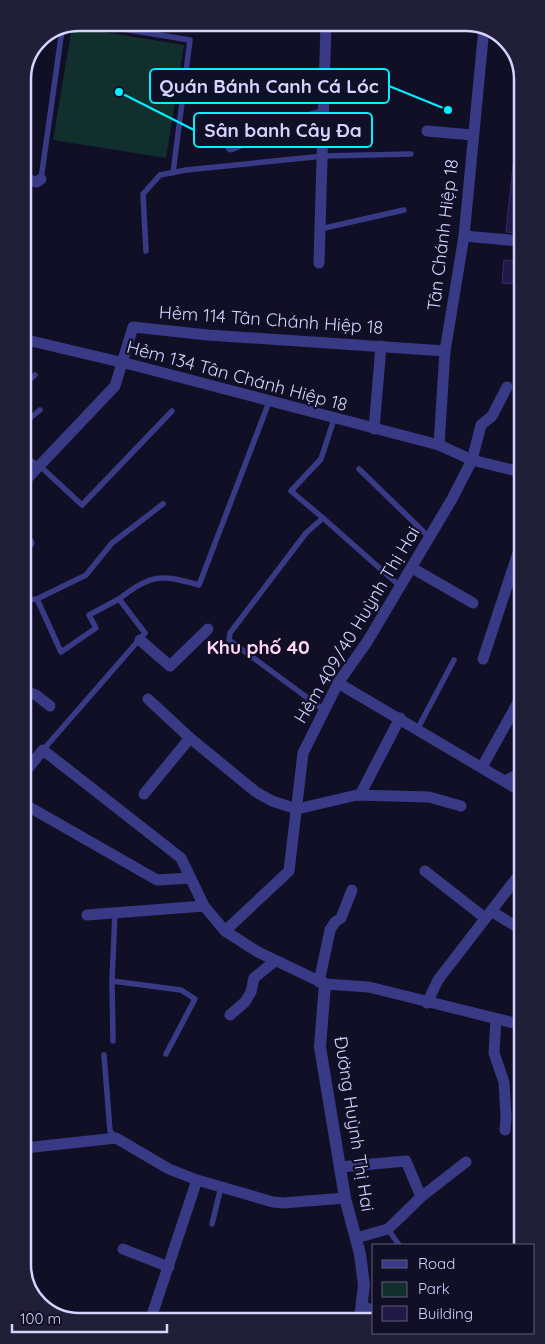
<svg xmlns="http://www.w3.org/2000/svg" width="545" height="1344" viewBox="0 0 545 1344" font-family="Quicksand,sans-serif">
	<rect width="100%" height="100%" fill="#110f26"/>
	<path fill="#11302d" d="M72,27L184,45L166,158L53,140Z"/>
	<g fill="#211a47" stroke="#362c73">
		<path d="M514,157H520V233L506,232Z"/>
		<path d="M504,260L520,261V284L502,283Z"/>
	</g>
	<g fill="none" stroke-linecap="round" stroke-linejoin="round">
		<g stroke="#393a85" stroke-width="5.5">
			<path d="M86,23L190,40L173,173"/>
			<path d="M41,179L62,30"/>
			<path d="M320,229L404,210"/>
			<path d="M146,251L143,194L160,175L186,170L324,156L411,154"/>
			<path d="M23,386L35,375"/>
			<path d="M23,424L40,410"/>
			<path d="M23,456L40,466L82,505L172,411"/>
			<path d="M359,469L430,538"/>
			<path d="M323,518L401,587"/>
			<path d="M37,599L61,652L96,628L89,615L119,599"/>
			<path d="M24,600L37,599L86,575L112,543L163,504"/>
			<path d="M324,710L229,640L230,633L306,533L323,518L291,491L321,459L334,419"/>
			<path d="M418,728L454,660"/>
			<path d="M43,750L145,633L119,599C152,574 160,574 199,585L269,402"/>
			<path d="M112,981L181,990L195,999L166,1054"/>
			<path d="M113,1041L112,981L115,912"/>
			<path d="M104,1055L110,1131L116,1138"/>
			<path d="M212,1224L221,1187"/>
			<path d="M388,1229L399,1245"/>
		</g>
		<g stroke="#393a85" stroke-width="11">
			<path d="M427,131L472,135"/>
			<path d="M231,147L283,125L324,113"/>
			<path d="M23,179L37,182L41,179"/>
			<path d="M464,236L520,241"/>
			<path d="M319,263L326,23"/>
			<path d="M27,340L137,366L439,445L472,460L521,472"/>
			<path d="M374,429L381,346"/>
			<path d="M439,445L445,351L464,236L484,28"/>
			<path d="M24,482L115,386L133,327L208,335L445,351"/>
			<path d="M24,538L29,543L24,547"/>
			<path d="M412,568L473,603"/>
			<path d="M140,640L170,666L208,629"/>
			<path d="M24,652H25"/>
			<path d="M483,659L521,544"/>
			<path d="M338,683L521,791"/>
			<path d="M24,691L36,695L50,706"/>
			<path d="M148,699L190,738L256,792L272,801L297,809L357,795L429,797L461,806"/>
			<path d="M482,767L521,697"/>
			<path d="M24,773L43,750L181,858L204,906L225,931L258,952L325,984L369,987L522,1025"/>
			<path d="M505,781L521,773"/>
			<path d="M144,794L190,738"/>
			<path d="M360,795L400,718"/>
			<path d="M24,804L157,880L190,878"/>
			<path d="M425,871L485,918"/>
			<path d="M491,911L522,930"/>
			<path d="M87,915L204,906"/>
			<path d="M225,931L289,871L303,753L338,683L367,642L452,499L472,460L481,425L492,416L507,387"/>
			<path d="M319,982L330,930L335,922L341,918L352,890"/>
			<path d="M427,1003L438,980L522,871"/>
			<path d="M230,1015L245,1002L251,992L254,978L275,961"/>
			<path d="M496,1019L494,1053L504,1082L506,1117L505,1130"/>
			<path d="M25,1148L116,1138L169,1169L197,1180L273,1202L283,1203L345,1198"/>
			<path d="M340,1167L406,1161L421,1197"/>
			<path d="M356,1238L388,1229L421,1197L466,1162"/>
			<path d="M123,1249L169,1267"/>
			<path d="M362,1306L374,1311"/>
			<path d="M153,1312L197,1180"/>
		</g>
		<path stroke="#393a85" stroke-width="12" d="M325,984L320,1047L345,1198L360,1254L364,1285L360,1319"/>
	</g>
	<g text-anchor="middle" stroke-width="4.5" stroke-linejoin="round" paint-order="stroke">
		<g font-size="18" fill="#d6d3ff" stroke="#110f26">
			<text transform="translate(443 235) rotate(-83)" y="6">Tân Chánh Hiệp 18</text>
			<text transform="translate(271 320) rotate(4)" y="6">Hẻm 114 Tân Chánh Hiệp 18</text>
			<text transform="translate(237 376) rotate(15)" y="6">Hẻm 134 Tân Chánh Hiệp 18</text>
			<text transform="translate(357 625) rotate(-59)" y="6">Hẻm 409/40 Huỳnh Thị Hai</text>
			<text transform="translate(354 1124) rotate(81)" y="6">Đường Huỳnh Thị Hai</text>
		</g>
		<g font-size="19" font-weight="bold" fill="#ffd5f2" stroke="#110f26">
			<text x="258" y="654">Khu phố 40</text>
		</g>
	</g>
	<path d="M0 0H545V1344H0ZM79 31H466A48 48 0 0 1 514 79V1265A48 48 0 0 1 466 1313H79A48 48 0 0 1 31 1265V79A48 48 0 0 1 79 31Z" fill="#211f37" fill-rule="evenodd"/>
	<path fill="none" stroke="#d6d3ff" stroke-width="2.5" d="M79 31H466A48 48 0 0 1 514 79V1265A48 48 0 0 1 466 1313H79A48 48 0 0 1 31 1265V79A48 48 0 0 1 79 31Z"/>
	<path fill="none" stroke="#00f2fe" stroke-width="2" d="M448 110L389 86M119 92L194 130"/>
	<g fill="#00f2fe" stroke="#110f26" stroke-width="2">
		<circle cx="448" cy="110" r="5"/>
		<circle cx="119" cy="92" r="5"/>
	</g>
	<g fill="#110f26" stroke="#00f2fe" stroke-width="2">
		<rect x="150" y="69" width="239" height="34" rx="5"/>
		<rect x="194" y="113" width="178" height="34" rx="5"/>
	</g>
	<g font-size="19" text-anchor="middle" font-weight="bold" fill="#d6d3ff">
		<text x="269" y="93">Quán Bánh Canh Cá Lóc</text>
		<text x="283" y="137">Sân banh Cây Đa</text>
	</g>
	<rect x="372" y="1244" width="162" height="90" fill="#110f26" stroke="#605d7d"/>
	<rect x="382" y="1260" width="25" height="8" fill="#393a85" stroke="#605d7d"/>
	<text x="418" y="1269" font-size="15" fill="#d6d3ff">Road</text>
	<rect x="382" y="1282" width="25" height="15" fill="#11302d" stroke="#605d7d"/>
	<text x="418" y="1294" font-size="15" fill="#d6d3ff">Park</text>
	<rect x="382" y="1306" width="25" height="15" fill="#211a47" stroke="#605d7d"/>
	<text x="418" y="1319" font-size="15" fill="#d6d3ff">Building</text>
	<path d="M12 1324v8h155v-8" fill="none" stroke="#d6d3ff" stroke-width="2.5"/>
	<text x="20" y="1324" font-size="15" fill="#d6d3ff" stroke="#110f26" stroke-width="4" paint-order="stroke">100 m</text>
</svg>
